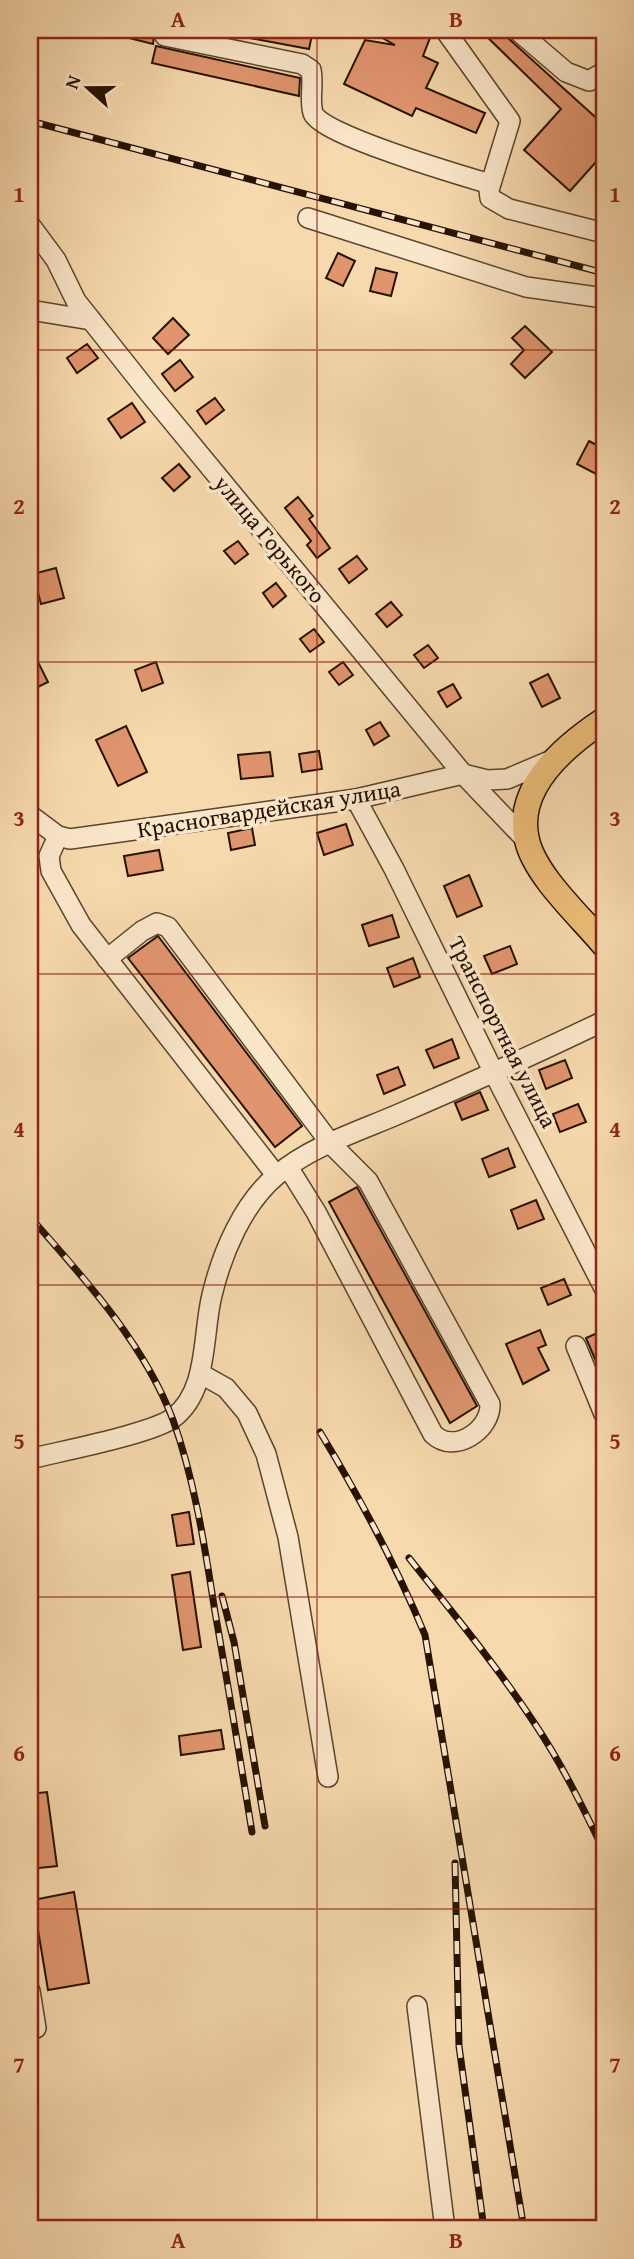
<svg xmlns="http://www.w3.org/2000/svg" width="634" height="2259" viewBox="0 0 634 2259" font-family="'Gentium Book Plus',serif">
	<rect width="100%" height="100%" fill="#f7d9ae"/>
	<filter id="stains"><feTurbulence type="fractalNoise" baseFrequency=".00286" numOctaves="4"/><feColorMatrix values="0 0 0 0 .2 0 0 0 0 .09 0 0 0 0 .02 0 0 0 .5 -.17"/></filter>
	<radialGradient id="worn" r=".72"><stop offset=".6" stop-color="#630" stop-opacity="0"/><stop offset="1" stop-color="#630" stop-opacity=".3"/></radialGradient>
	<g fill="#e1956f" stroke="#261201" stroke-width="2">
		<path d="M114,30H155L153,44L113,34Z"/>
		<path d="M240,30H313L309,49L239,36Z"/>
		<path d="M368,30H433L423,56L438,63L426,88L485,113L476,133L416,108L412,116L344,84L365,40L395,45Z"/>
		<path d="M480,30H505L509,39L604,125V153L570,191L524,150L561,109Z"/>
		<path d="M156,46L300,78L299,96L152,63Z"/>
		<path d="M338,253L355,261L343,286L326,278Z"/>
		<path d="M376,268L397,273L391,296L370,291Z"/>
		<path d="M173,318L189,335L168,354L153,338Z"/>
		<path d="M525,326L552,352L525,378L511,364L524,350L512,338Z"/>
		<path d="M87,344L98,358L77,373L67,358Z"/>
		<path d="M180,360L193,377L175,391L162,374Z"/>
		<path d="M215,398L224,410L206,424L197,411Z"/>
		<path d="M132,403L145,422L121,438L108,419Z"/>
		<path d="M589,441L604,449V457L596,474L577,464Z"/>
		<path d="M179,464L190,477L174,491L162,478Z"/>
		<path d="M298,497L313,516L309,519L330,548L317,558L307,545L311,541L285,508Z"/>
		<path d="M238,541L248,554L235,564L224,551Z"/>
		<path d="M357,556L367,569L349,583L339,569Z"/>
		<path d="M56,568L64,598L41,604L33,574Z"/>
		<path d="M276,583L286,596L273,607L263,593Z"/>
		<path d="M391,602L402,615L387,627L376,614Z"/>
		<path d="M314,629L324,642L310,652L300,639Z"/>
		<path d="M428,645L438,658L424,668L414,655Z"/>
		<path d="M30,646L48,682L30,691Z"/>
		<path d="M156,662L163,683L142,691L135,670Z"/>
		<path d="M343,662L353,675L339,685L329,672Z"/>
		<path d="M548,674L560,698L542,707L530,683Z"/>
		<path d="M453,684L461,698L447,707L438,692Z"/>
		<path d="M380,722L389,736L374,745L366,730Z"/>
		<path d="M126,726L147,772L118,786L96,740Z"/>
		<path d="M319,751L322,769L302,772L299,754Z"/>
		<path d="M270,752L273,776L241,779L238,755Z"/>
		<path d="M346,824L353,845L324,855L317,833Z"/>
		<path d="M252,828L255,845L231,850L228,833Z"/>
		<path d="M159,850L163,870L128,876L124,856Z"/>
		<path d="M469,875L482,906L457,917L444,886Z"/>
		<path d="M392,915L399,937L369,946L362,925Z"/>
		<path d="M158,936L302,1126L275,1147L128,958Z"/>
		<path d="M510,946L517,964L492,974L484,956Z"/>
		<path d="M413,958L420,977L394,987L387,968Z"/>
		<path d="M452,1039L459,1058L434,1068L426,1050Z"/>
		<path d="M565,1060L572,1078L546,1089L539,1070Z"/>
		<path d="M398,1067L405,1085L384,1094L377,1075Z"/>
		<path d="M480,1092L488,1110L462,1120L455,1103Z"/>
		<path d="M578,1104L586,1122L560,1132L553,1114Z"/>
		<path d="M508,1148L515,1167L489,1177L482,1159Z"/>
		<path d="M357,1187L477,1406L450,1423L329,1202Z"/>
		<path d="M536,1200L544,1219L518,1229L511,1210Z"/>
		<path d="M564,1279L571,1295L548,1305L541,1288Z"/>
		<path d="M540,1330L546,1345L538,1348L549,1370L523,1384L506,1344Z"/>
		<path d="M604,1330V1380L586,1338Z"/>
		<path d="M189,1512L194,1544L177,1546L172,1515Z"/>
		<path d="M190,1572L201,1647L183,1650L172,1575Z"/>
		<path d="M221,1730L224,1749L181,1755L179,1736Z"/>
		<path d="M47,1792L57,1866L30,1869V1794Z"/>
		<path d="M74,1892L89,1983L48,1990L33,1900Z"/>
	</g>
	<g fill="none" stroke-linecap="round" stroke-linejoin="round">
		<defs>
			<g id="minor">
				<path d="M445,30L510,121L489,190L490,198L509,209L604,233"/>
				<path d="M517,30L566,72L589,81L604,72"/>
				<path d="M165,36L302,64L311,70C314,84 309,100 313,113C319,134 463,176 490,184"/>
				<path d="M308,218L526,287L604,298"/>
				<path d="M30,225L56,260L76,301L149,393L463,774L527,841"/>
				<path d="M30,310L91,320"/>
				<path d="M356,799L394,869L494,1073L604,1288"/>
				<path d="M30,815L58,836L70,839L356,799L463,774L487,780L507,779L552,760"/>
				<path d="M58,836L49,856L51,871L81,925L276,1175"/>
				<path d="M107,959L142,931L157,923L168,927L331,1144L368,1181L490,1404C491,1430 454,1455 433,1434L316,1212L288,1167"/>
				<path d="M576,1346L604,1414"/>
				<path d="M201,1374L226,1388L247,1413L266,1454L288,1537L328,1777"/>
				<path d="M30,1459C61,1451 151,1434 173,1418C209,1391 202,1335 212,1295C222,1253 243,1203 277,1175C311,1146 360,1131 401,1113C469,1084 537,1053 604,1021"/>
				<path d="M30,1991L36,2028"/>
				<path d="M417,2006L445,2229"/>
			</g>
			<path id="major" d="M604,720C566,745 514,787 527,840C535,876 581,917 604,945"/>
		</defs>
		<use href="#minor" stroke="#5a442c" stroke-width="22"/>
		<use href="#major" stroke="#261201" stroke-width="27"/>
		<use href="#minor" stroke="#fae6ca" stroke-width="19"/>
		<use href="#major" stroke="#ecbc77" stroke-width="24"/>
		<defs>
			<g id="rail">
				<path d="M30,121L604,273"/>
				<path d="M30,1217C84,1278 144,1343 173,1420C195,1481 205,1548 215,1612C228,1685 240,1758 252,1832"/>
				<path d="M320,1432C360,1498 395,1563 425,1635L524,2229"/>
				<path d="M409,1558C452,1612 497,1666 535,1724C562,1764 583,1808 604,1851"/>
				<path d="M222,1596L234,1642L265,1826"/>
				<path d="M455,1863L459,2046L484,2229"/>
			</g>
		</defs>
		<use href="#rail" stroke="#261201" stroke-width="7"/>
		<use href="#rail" stroke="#fae6ca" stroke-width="4.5" stroke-dasharray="13" stroke-linecap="butt"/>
	</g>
	<path fill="none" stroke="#8f2418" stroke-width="2" stroke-opacity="0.55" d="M317,30V2229M30,350H604M30,662H604M30,974H604M30,1285H604M30,1597H604M30,1909H604"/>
	<g text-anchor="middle" stroke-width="7" stroke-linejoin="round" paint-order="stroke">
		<g font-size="23" fill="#261201" stroke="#fae6ca">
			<text transform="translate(270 539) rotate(50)" y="8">улица Горького</text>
			<text transform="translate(269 809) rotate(-9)" y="8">Красногвардейская улица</text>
			<text transform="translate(503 1032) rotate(63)" y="8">Транспортная улица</text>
		</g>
	</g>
	<rect width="634" height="2259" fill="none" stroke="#f7d9ae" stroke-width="77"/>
	<g transform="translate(88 88) rotate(291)" stroke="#fae6ca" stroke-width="5" paint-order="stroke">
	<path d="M0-5L12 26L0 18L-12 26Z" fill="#261201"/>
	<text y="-10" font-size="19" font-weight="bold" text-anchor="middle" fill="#261201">N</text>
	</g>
	<rect x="38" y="38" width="558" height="2182" fill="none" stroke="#8f2418" stroke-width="2.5"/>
	<g font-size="23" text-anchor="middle" font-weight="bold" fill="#8f2418">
		<text x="178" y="27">A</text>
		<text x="456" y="27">B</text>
		<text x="19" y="202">1</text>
		<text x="615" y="202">1</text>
		<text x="19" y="514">2</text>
		<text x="615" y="514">2</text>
		<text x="19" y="826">3</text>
		<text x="615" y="826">3</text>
		<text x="19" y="1137">4</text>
		<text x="615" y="1137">4</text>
		<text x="19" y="1449">5</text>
		<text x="615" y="1449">5</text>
		<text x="19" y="1761">6</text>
		<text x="615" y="1761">6</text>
		<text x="19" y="2073">7</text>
		<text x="615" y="2073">7</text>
		<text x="178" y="2248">A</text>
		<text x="456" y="2248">B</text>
	</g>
	<rect width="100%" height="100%" filter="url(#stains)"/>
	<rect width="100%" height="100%" fill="url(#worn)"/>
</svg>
